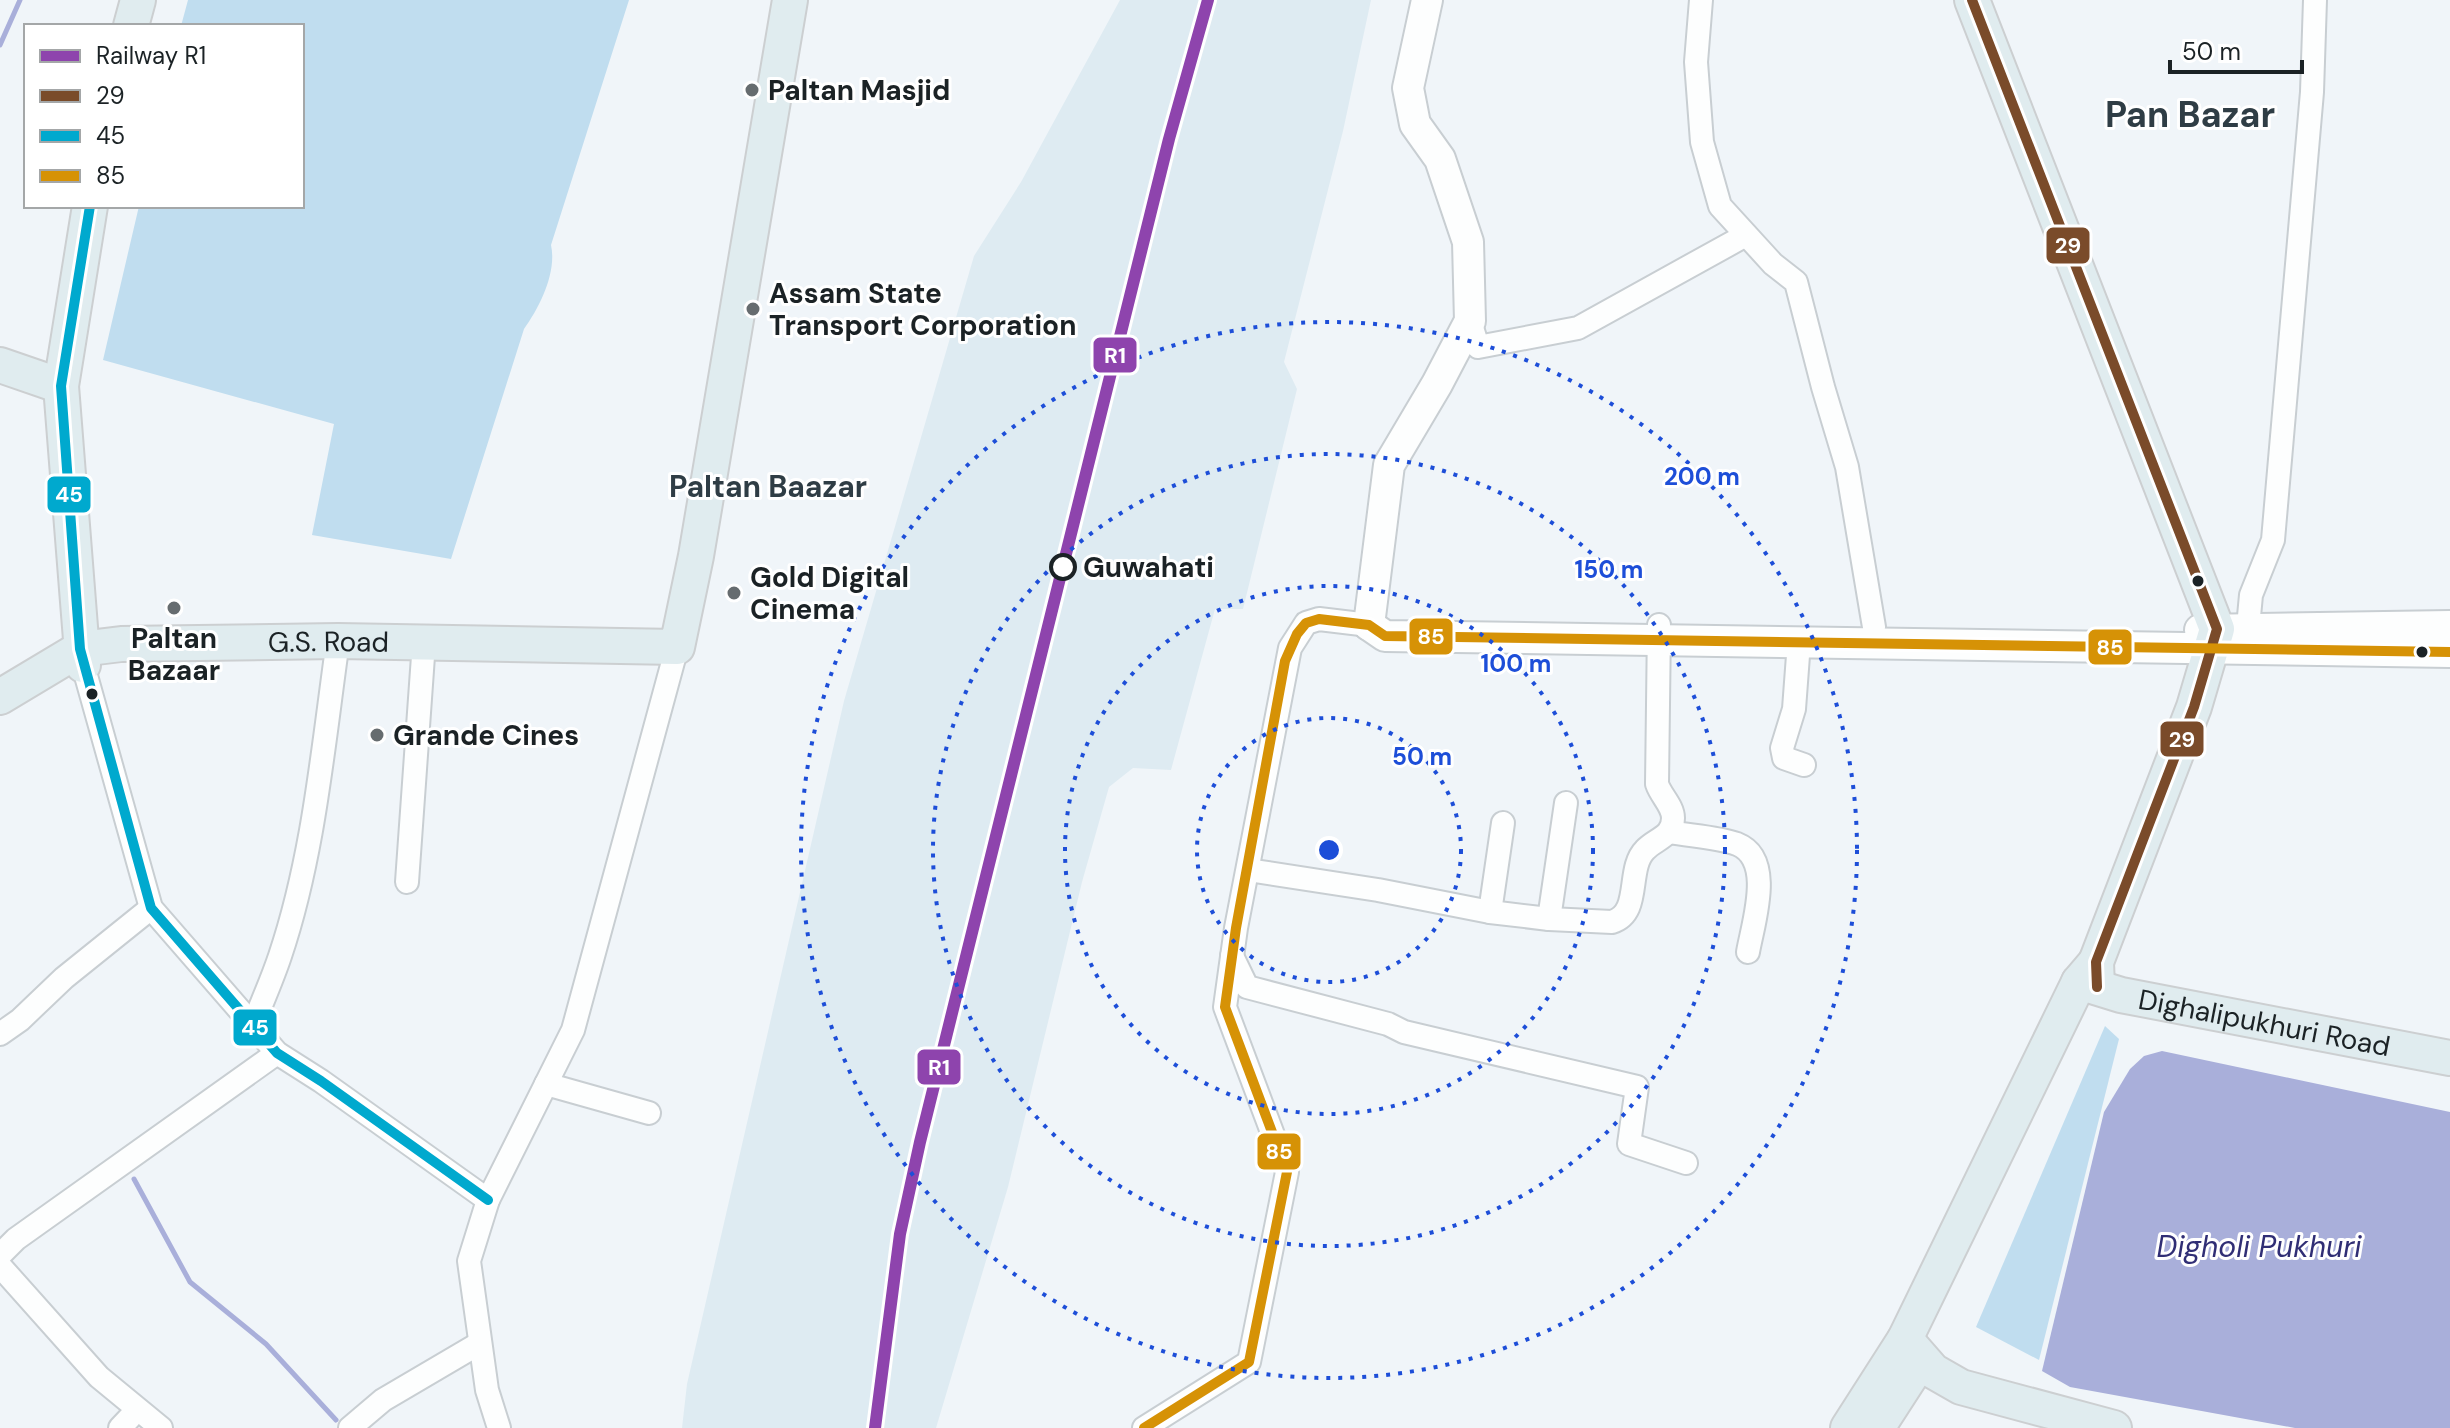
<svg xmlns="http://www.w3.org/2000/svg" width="2450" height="1428" viewBox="0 0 2450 1428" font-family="'DM Sans',sans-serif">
	<rect width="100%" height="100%" fill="#f0f5f9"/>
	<path fill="#deebf2" d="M1120,0H1371L1343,131L1284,362L1297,389L1243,609H1215L1171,770L1133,768L1109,787L1082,882L1008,1187L936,1428H682L687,1384L844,701L974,256L1021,182Z"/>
	<g fill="#c0ddef">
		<path d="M188,0H629L551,245C557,272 540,307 524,329L451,559L312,535L334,424L103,360L139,206H302V26H181Z"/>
		<path d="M2105,1026L2119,1039L2039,1360L1976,1327Z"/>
	</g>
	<path fill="#a9afda" d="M2162,1051L2450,1112V1428H2295L2070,1387L2042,1371L2104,1112L2130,1069L2144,1056Z"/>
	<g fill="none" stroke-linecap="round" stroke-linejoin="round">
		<g stroke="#a9afda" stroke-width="5">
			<path d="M0,45L20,0"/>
			<path d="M134,1179L190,1282L266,1344L336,1420"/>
		</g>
		<defs>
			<g id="street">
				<path d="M1701,0L1696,62L1702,142L1720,206L1773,264L1796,282L1823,387L1847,467L1874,627"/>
				<path d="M1470,321L1478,347L1578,328L1746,235"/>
				<path d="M2248,627L2251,595L2273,540L2312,92L2315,0"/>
				<path d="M1799,642L1794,709L1782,748L1784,758L1804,765"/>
				<path d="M83,665L151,908L277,1053L321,1081L488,1200"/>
				<path d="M1669,832C1691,836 1717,837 1737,844C1775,859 1753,923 1748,952"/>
				<path d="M1248,870L1378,890L1490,912L1549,919L1612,922C1642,913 1626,869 1645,850C1655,839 1673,837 1673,818C1673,806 1661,796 1657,784L1659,625"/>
				<path d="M407,882L424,642"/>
				<path d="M1490,912L1503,823"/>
				<path d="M1549,919L1566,803"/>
				<path d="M1232,956L1247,987L1388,1024L1404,1032L1637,1087L1629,1144L1686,1163"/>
				<path d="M253,1025C262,1002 272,980 280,956C314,855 323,746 338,641"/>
				<path d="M0,1034L20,1020L64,978L151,908"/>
				<path d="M546,1084L649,1113"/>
				<path d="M0,1255L16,1239L277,1053"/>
				<path d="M0,1266L99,1377L161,1428"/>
				<path d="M120,1428L137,1410"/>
				<path d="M350,1428L383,1400L480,1343"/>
				<path d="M499,1428L487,1390L469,1261L488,1200L573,1030L677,647"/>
				<path d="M1144,1428L1249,1362L1287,1172L1225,1007L1236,928L1290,648L1306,623L1319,619L1369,625"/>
			</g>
			<g id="secondary">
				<path d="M1369,625L1385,636L2450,652"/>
				<path d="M1369,625L1389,465L1437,384L1470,321L1468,242L1440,159L1415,124L1408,88L1427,0"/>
				<path d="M2200,630L2450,626"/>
			</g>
			<g id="primary">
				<path d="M1972,0L2217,629L2194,707L2096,962L2097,987"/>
				<path d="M131,26L138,0"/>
				<path d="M0,365L61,386"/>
				<path d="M83,665L61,386L90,206"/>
				<path id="s1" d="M0,697L80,649L121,644L338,641L677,647L696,556L790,0"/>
				<path id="s2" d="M2079,982L2121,995L2450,1058"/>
				<path d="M1905,1339L1933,1371L1961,1387L2114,1428"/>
				<path d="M1848,1428L1905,1339L2079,982L2096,962"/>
				<path d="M1877,1428L1921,1360"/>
			</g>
		</defs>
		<use href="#street" stroke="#c8ced2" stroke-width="26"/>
		<use href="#secondary" stroke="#c8ced2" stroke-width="34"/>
		<use href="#primary" stroke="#cccfd1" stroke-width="38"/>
		<use href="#street" stroke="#fdfefe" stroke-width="22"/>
		<use href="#secondary" stroke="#fdfefe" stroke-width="30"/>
		<use href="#primary" stroke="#e0ecef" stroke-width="34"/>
		<path stroke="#bdbfc0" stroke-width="5" stroke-dasharray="14 14" stroke-linecap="butt" d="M875,1428L900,1234L920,1142L1169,139L1208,0"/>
		<defs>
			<path id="bus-1" d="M1972,0L2217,629L2194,707L2096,962L2097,987"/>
			<path id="bus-2" d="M90,206L61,386L80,649L151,908L277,1053L321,1081L488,1200"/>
			<path id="bus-3" d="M1144,1428L1249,1362L1287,1172L1225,1007L1236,928L1285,661L1297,634L1306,623L1319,619L1369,625L1385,636L2450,652"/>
		</defs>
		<use href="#bus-1" stroke="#fff" stroke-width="16"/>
		<use href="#bus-2" stroke="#fff" stroke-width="16"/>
		<use href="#bus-3" stroke="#fff" stroke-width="16"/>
		<use href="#bus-1" stroke="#7a4b2a" stroke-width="10"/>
		<use href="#bus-2" stroke="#00a9ce" stroke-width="10"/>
		<use href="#bus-3" stroke="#d69206" stroke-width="10"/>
		<defs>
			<path id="rail-1" d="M875,1428L900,1234L920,1142L1169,139L1208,0"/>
		</defs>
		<use href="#rail-1" stroke="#fff" stroke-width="18"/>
		<use href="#rail-1" stroke="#8e44ad" stroke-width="12"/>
	</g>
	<g fill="none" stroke="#1d4ed8" stroke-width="4" stroke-dasharray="4 8">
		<circle cx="1329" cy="850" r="132"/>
		<circle cx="1329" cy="850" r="264"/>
		<circle cx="1329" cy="850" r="396"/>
		<circle cx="1329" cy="850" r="528"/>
	</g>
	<g fill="#666c6f" stroke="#fff" stroke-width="3">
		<circle cx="752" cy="90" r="8"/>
		<circle cx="753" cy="309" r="8"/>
		<circle cx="734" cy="593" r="8"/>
		<circle cx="174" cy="608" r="8"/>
		<circle cx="377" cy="735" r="8"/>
	</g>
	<circle fill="#fff" stroke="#1b2225" stroke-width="4" cx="1063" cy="567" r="12"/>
	<g fill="#1b2225" stroke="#fff" stroke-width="3">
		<circle cx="2198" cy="581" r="7"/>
		<circle cx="2422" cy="652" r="7"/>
		<circle cx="92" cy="694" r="7"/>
	</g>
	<g text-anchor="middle" stroke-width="6" stroke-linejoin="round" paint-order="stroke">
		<g font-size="28" font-weight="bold" fill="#1b2225" stroke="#fff" text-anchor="start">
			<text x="768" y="100">Paltan Masjid</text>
			<text x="769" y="303">Assam State<tspan x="769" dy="32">Transport Corporation</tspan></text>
			<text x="750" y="587">Gold Digital<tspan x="750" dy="32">Cinema</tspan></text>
			<text x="174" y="648" text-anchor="middle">Paltan<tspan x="174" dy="32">Bazaar</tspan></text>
			<text x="393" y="745">Grande Cines</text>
		</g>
		<g font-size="28" font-weight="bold" fill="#1b2225" stroke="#fff" text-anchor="start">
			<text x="1083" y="577">Guwahati</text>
		</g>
		<g font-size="28" fill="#1b2225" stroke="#fff">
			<text dy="10" stroke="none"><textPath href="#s1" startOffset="342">G.S. Road</textPath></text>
			<text dy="10" stroke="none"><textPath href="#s2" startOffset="190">Dighalipukhuri Road</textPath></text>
		</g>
		<g font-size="30" font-weight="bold" fill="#2f3d45" stroke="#fff">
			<text x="768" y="497">Paltan Baazar</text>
		</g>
		<g font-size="30" font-style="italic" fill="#302e75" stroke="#fff">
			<text x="2259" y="1257">Digholi Pukhuri</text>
		</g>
		<g font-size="36" font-weight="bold" fill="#2f3d45" stroke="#fff">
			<text x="2190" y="127">Pan Bazar</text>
		</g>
	</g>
	<circle cx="1329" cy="850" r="12" fill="#1d4ed8" stroke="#fff" stroke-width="4"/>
	<g font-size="24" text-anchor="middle" font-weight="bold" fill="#1d4ed8" stroke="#fff" stroke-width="6" stroke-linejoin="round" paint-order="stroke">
		<text x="1702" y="485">200 m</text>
		<text x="1609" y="578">150 m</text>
		<text x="1516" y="672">100 m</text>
		<text x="1422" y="765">50 m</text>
	</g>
	<g stroke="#fff" stroke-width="3">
		<rect x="2045" y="226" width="46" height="39" rx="8" fill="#7a4b2a"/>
		<rect x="1092" y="336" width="46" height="38" rx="8" fill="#8e44ad"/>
		<rect x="46" y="475" width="46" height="39" rx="8" fill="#00a9ce"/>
		<rect x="1408" y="617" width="46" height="39" rx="8" fill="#d69206"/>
		<rect x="2087" y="628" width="46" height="38" rx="8" fill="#d69206"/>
		<rect x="2159" y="720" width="46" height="38" rx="8" fill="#7a4b2a"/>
		<rect x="232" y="1008" width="46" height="39" rx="8" fill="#00a9ce"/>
		<rect x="916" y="1048" width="46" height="38" rx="8" fill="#8e44ad"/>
		<rect x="1256" y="1132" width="46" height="39" rx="8" fill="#d69206"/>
	</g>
	<g font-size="22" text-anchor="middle" font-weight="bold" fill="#fff">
		<text x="2068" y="253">29</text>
		<text x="1115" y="363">R1</text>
		<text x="69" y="502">45</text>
		<text x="1431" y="644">85</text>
		<text x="2110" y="655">85</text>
		<text x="2182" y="747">29</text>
		<text x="255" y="1035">45</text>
		<text x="939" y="1075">R1</text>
		<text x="1279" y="1159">85</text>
	</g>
	<rect x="24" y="24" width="280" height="184" fill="#ffffff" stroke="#a4a7a8" stroke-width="2"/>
	<rect x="40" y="50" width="40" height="12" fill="#8e44ad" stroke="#a4a7a8" stroke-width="2"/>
	<text x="96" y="64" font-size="24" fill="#1b2225">Railway R1</text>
	<rect x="40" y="90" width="40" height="12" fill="#7a4b2a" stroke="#a4a7a8" stroke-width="2"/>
	<text x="96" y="104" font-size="24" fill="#1b2225">29</text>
	<rect x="40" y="130" width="40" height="12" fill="#00a9ce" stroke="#a4a7a8" stroke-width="2"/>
	<text x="96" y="144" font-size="24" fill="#1b2225">45</text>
	<rect x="40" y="170" width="40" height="12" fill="#d69206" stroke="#a4a7a8" stroke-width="2"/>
	<text x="96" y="184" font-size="24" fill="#1b2225">85</text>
	<path d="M2170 60v12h132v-12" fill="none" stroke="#1b2225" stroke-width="4"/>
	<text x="2182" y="60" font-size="24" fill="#1b2225" stroke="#ffffff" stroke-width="6" paint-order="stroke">50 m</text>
</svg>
